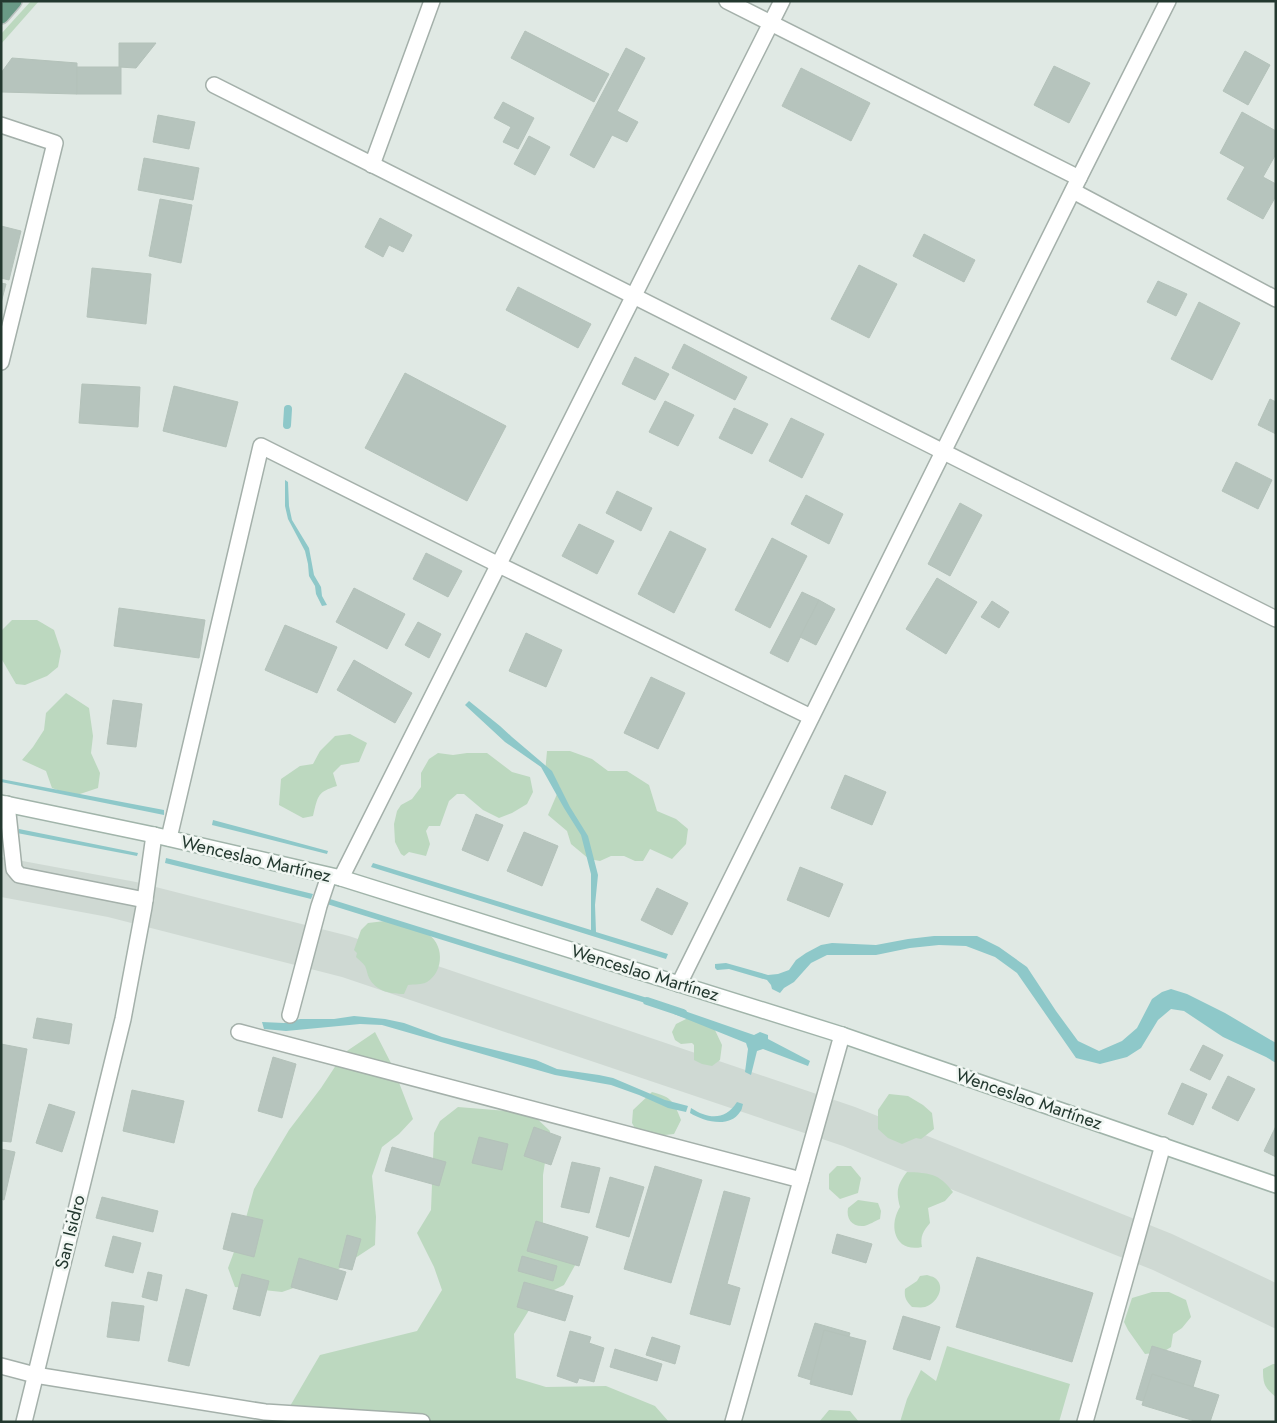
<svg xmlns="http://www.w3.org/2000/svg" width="1277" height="1423" viewBox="0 0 1277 1423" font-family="Jost,sans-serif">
	<rect width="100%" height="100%" fill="#e0e9e4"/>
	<path fill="#cfd9d3" d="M1,857L136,882L349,936L855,1107L1172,1234L1276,1283V1329L1153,1270L843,1146L342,977L108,917L1,897Z"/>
	<g fill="#bcd8bf">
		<path d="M31,1H39L1,44V34Z"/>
		<path d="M12,620H37L54,630L61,651L58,667L47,676L25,685L16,684L1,658V631Z"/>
		<path d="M66,693L89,708L93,736L91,753L100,773L98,788L74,796L52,788L46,771L22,760L33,747L44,730L46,713Z"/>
		<path d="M350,734L367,743L359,762L341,765L333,773L337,786C317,792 318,796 313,816L303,818L279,805L281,779L300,766L313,764L320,751L335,736Z"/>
		<path d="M547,751H570L592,759L608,771H627L649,785L657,811L676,819L688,829L686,844L672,859L650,849L643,861H635L624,856H611L600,861L589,859L571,844L567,831L548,815L560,787L545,773Z"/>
		<path d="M438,753L453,755L467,753H487L512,772L530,777L533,792L527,804L512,813L499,818L483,810L464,794H457L449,801L440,826H429L426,831L430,844L426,856L409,852L404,856L401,854L395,842L394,824L397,811L401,805L412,799L421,787V773L429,759Z"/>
		<path d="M385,921C397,925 414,927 426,933C444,942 445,971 427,982C422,985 414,984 408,985L404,994C390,994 376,991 369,978C367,974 367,970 365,966C363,963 359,960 356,957L357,953L354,950L361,930L368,923Z"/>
		<path d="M690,1017L714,1028L722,1045L720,1060L712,1066L702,1064L694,1060V1045L692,1043L681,1044L675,1040L672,1032L676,1024Z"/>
		<path d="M375,1032L393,1067L413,1119L399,1134L382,1147L372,1176L376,1217L375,1245L328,1276L282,1292L235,1287L228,1268L244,1225L254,1189L289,1130L321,1088L344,1053Z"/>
		<path d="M652,1092C672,1097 674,1102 681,1120L674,1134L665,1135L661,1137L637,1132L632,1123L633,1110Z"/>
		<path d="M889,1094L908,1096L923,1105L932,1113L934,1129L921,1139L916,1138L902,1144L888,1138L878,1129V1110Z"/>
		<path d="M458,1107L531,1113L550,1131L543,1175V1223L573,1234L578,1260L564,1285L536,1299L514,1334L516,1378L546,1387L606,1386L655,1406L669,1422H287L286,1413L320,1355L417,1331L442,1290L434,1267L417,1233L431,1210L434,1133L440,1121Z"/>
		<path d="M837,1166H851L861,1178L858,1193L840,1199L829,1189V1174Z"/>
		<path d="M907,1172C929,1173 939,1173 953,1192L945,1201L928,1208L930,1223C923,1231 920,1237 922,1247C895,1253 888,1226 900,1207C896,1191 897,1185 907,1172Z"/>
		<path d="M858,1200L878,1203L881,1211L880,1219C875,1221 869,1225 864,1226C852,1227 846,1219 848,1208Z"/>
		<path d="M927,1275C929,1276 932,1276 935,1278C947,1287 936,1304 925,1307C921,1308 916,1307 912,1307C906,1301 904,1297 905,1289L917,1281L920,1276Z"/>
		<path d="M1152,1292H1169L1186,1300L1191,1317L1182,1328L1173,1334L1171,1347L1163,1352L1145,1354L1128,1330L1124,1322L1132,1298Z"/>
		<path d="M947,1346L1070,1384L1059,1422H900L907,1399L921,1370L936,1381Z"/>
		<path d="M1273,1364H1276V1397C1264,1387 1263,1384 1263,1369Z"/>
		<path d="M829,1410L850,1411L859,1422H819Z"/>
	</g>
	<g fill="#8ec8c9">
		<path d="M285,480L288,482L289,506L292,520L309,548L314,575L321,587L322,596L327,605L322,606L316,594L315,586L309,576L308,564L305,551L288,519L285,506Z"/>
		<path d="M469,701L500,726L512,737L552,771L570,807L588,836L598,875L595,905L596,932L668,954L666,959L371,867L373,863L591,930V874L581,835L564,808L541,767L505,742L465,705Z"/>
		<path d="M1,779L164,810V815L1,782Z"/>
		<path d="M213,820L328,851L327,854L212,825Z"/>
		<path d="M19,829L138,853L137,856L17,833Z"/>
		<path d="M166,858L313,894L311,899L165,863Z"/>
		<path d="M330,899L657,1001L655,1006L327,904Z"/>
		<path d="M934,936H977L999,947L1027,967L1056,1011L1078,1041L1099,1051L1122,1041L1137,1028L1152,999L1162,992L1171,989L1187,994L1225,1013L1276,1043V1063L1266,1057L1223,1037L1184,1011L1171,1009L1158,1020L1141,1048L1127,1057L1100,1064L1076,1058L1017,973L995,957L966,946L939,945L910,948L876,955H827L811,963L794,982L784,988L780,993L772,989L771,985L767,980L729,969L717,970L715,968V964L726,963L768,975L778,974L789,970L796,960L806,953L821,945L832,943L876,945L908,939Z"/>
		<path d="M676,1008L751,1034L754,1035L760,1032L768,1035V1039L810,1061L808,1066L763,1049L757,1051L751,1075L745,1072L748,1049L746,1043L674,1014Z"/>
		<path d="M354,1016L385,1019L404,1023L442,1037L536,1060L557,1069L599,1075L613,1078L665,1100L688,1106L686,1112L668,1108L639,1095L611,1085L555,1075L382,1025L360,1024L286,1031L264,1029L262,1022L284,1023L300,1019H334Z"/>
		<path d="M737,1102L743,1104C742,1107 742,1110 740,1112C729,1129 703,1121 690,1113L691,1108C708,1119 725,1121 737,1102Z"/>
	</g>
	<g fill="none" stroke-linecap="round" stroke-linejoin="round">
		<g stroke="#8ec8c9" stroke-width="8">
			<path d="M287,425L288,409"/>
			<path d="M647,1001L683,1013"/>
		</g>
	</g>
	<g fill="#b6c4bd" stroke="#b4c2ba">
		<path d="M525,31L609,74L594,102L511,58Z"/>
		<path d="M119,43H156L136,68L119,67Z"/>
		<path d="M626,48L645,58L617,111L638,122L627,142L612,135L594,168L570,155Z"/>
		<path d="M1245,51L1270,65L1248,105L1223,91Z"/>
		<path d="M12,58L77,63V94L1,92V73Z"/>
		<path d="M1054,66L1090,83L1069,123L1034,105Z"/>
		<rect x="77" y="67" width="44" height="27"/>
		<path d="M801,68L870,103L851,141L782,106Z"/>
		<path d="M503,102L534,118L518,149L503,142L511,127L494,118Z"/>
		<path d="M1242,112L1276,131V154L1263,177L1276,184V196L1263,219L1227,199L1245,167L1220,153Z"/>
		<path d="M158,115L195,122L189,149L153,142Z"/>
		<path d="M529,136L550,147L535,175L514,164Z"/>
		<path d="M144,158L199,168L193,200L138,190Z"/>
		<path d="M160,199L192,205L181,263L149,256Z"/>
		<path d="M380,218L412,235L403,252L389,245L383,257L365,247Z"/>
		<path d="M1,226L21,231L9,280L1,278Z"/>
		<path d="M924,234L975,260L964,282L913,256Z"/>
		<path d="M859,265L897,284L869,338L831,319Z"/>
		<path d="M92,268L151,274L146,324L87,317Z"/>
		<path d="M1158,281L1187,294L1176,316L1147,302Z"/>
		<path d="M1,283L6,284L1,303Z"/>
		<path d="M518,287L591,324L578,348L506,310Z"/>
		<path d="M1199,302L1240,323L1212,380L1171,359Z"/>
		<path d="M684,344L747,377L735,400L672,368Z"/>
		<path d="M635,357L669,374L655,400L622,384Z"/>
		<path d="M405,373L506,426L467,501L365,448Z"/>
		<path d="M82,384L140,387L138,427L79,423Z"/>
		<path d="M174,386L238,402L226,447L163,431Z"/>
		<path d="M1270,399L1276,402V434L1258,425Z"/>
		<path d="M665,401L694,415L678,446L649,432Z"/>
		<path d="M734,408L768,424L752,454L719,438Z"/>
		<path d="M791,418L824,434L802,478L769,461Z"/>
		<path d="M1236,462L1272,480L1258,509L1222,491Z"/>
		<path d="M617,491L652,508L641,531L606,513Z"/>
		<path d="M806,495L843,514L829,544L791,524Z"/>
		<path d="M960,503L982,515L950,576L928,564Z"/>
		<path d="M579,524L614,541L597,574L562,556Z"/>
		<path d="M670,531L706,549L674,613L638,594Z"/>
		<path d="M772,538L807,556L770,628L735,610Z"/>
		<path d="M426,553L462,571L448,597L413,579Z"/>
		<path d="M937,578L977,602L946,654L906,629Z"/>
		<path d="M354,588L405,614L387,649L336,622Z"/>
		<path d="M802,592L819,600L788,662L770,653Z"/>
		<path d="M819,600L835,609L816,645L800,637Z"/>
		<path d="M992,601L1009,612L999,628L981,617Z"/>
		<path d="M119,608L205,620L199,658L114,646Z"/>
		<path d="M418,622L441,634L429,658L405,645Z"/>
		<path d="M285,625L337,647L317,693L265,670Z"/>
		<path d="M526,633L562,650L546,687L509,671Z"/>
		<path d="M354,660L412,693L395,723L337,690Z"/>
		<path d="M651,677L685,693L658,749L624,733Z"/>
		<path d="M113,700L142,704L136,747L107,744Z"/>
		<path d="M845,775L886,792L872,825L831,808Z"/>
		<path d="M476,814L503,825L488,861L462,850Z"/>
		<path d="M524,832L558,846L542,886L507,871Z"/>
		<path d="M800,867L843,884L829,917L787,900Z"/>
		<path d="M657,888L688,903L672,935L641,920Z"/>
		<path d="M37,1018L72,1024L69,1044L33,1038Z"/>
		<path d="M1,1044L27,1049L11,1142L1,1141Z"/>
		<path d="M1203,1045L1223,1055L1210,1080L1190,1070Z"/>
		<path d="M273,1057L296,1064L282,1118L258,1111Z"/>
		<path d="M1228,1076L1255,1089L1238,1121L1212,1108Z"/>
		<path d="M1182,1083L1207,1094L1193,1125L1168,1114Z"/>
		<path d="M132,1090L184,1101L174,1143L123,1131Z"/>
		<path d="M49,1104L75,1112L62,1152L36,1143Z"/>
		<path d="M1276,1126V1157L1264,1151Z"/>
		<path d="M534,1127L561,1137L551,1165L524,1156Z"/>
		<path d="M479,1137L508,1144L502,1170L472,1163Z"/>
		<path d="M392,1147L446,1162L439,1186L385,1171Z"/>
		<path d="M1,1149L15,1152L4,1200L1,1199Z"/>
		<path d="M572,1162L600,1168L589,1213L561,1207Z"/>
		<path d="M655,1166L702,1180L671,1283L624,1269Z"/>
		<path d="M610,1177L644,1187L629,1237L596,1227Z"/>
		<path d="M724,1191L750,1198L727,1284L740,1288L730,1325L690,1314Z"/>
		<path d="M102,1197L158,1211L153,1232L96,1218Z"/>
		<path d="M232,1213L263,1220L254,1257L223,1249Z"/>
		<path d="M536,1221L588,1237L579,1266L527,1251Z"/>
		<path d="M837,1234L872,1244L866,1263L832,1253Z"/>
		<path d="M347,1235L361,1239L352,1270L339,1267Z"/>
		<path d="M113,1236L141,1243L133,1273L105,1266Z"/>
		<path d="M522,1256L557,1266L553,1281L518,1271Z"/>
		<path d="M977,1257L1093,1293L1072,1362L956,1327Z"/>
		<path d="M299,1258L346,1272L337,1300L291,1287Z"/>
		<path d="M148,1272L162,1275L157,1301L142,1297Z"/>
		<path d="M242,1274L269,1281L260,1316L233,1309Z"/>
		<path d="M524,1282L573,1296L565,1321L517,1307Z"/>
		<path d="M186,1289L207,1295L189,1366L168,1361Z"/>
		<path d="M112,1302L144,1306L139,1341L107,1337Z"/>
		<path d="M903,1316L940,1327L930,1360L893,1349Z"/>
		<path d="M815,1323L850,1333L833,1387L798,1376Z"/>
		<path d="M824,1330L866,1341L852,1395L810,1384Z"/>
		<path d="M570,1331L591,1337L589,1343L604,1348L594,1382L579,1378L577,1383L557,1376Z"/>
		<path d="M652,1337L680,1346L675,1364L646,1355Z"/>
		<path d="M1152,1346L1201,1361L1185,1413L1136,1399Z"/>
		<path d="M615,1349L662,1364L657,1381L610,1367Z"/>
		<path d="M1152,1374L1219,1395L1210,1422H1198L1142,1405Z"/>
	</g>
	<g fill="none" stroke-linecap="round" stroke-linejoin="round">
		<defs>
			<g id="service">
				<path d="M727,1L1079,178"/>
				<path d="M214,85L1276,619"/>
				<path d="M1,125L55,143L1,362"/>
				<path d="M372,165L432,1"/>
				<path d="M7,804L14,869L19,875L145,900"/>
				<path d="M169,838L261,446L499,565L811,717"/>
				<path d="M290,1015L319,906L329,876"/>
				<path d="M239,1032L801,1180"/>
				<path d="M1,1366L35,1375L265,1412L422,1422"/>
			</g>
			<g id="minor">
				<path d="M1073,191L1276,299"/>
				<path d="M341,878L782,1"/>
				<path d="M679,984L1079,178L1168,1"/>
				<path d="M24,1422L123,1019L144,907L154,835"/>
				<path d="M733,1422L842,1035"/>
				<path d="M1085,1422L1163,1145"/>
			</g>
			<path id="secondary" d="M1,803L154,835L341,878L842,1035L1276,1185"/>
			<path id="primary" d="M1,16L14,1"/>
		</defs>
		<use href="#service" stroke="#a4b0aa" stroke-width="18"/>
		<use href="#minor" stroke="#a4b0aa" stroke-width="18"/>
		<use href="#secondary" stroke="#a1b4aa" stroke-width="18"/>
		<use href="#primary" stroke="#bdc3c1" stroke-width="18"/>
		<use href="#service" stroke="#fff" stroke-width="15"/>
		<use href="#minor" stroke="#fff" stroke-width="15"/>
		<use href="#secondary" stroke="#fff" stroke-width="15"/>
		<use href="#primary" stroke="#6a9a86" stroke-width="15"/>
	</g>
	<g text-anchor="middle" stroke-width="5" stroke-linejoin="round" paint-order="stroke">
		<g font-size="18" fill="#23382f" stroke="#f0f6f2">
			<text transform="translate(256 859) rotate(13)" y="6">Wenceslao Martínez</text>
			<text transform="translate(645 973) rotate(17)" y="6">Wenceslao Martínez</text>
			<text transform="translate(1029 1099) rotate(19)" y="6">Wenceslao Martínez</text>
			<text transform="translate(70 1232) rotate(-76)" y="6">San Isidro</text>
		</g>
	</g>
	<rect width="1277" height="1423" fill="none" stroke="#23382f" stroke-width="5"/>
</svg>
